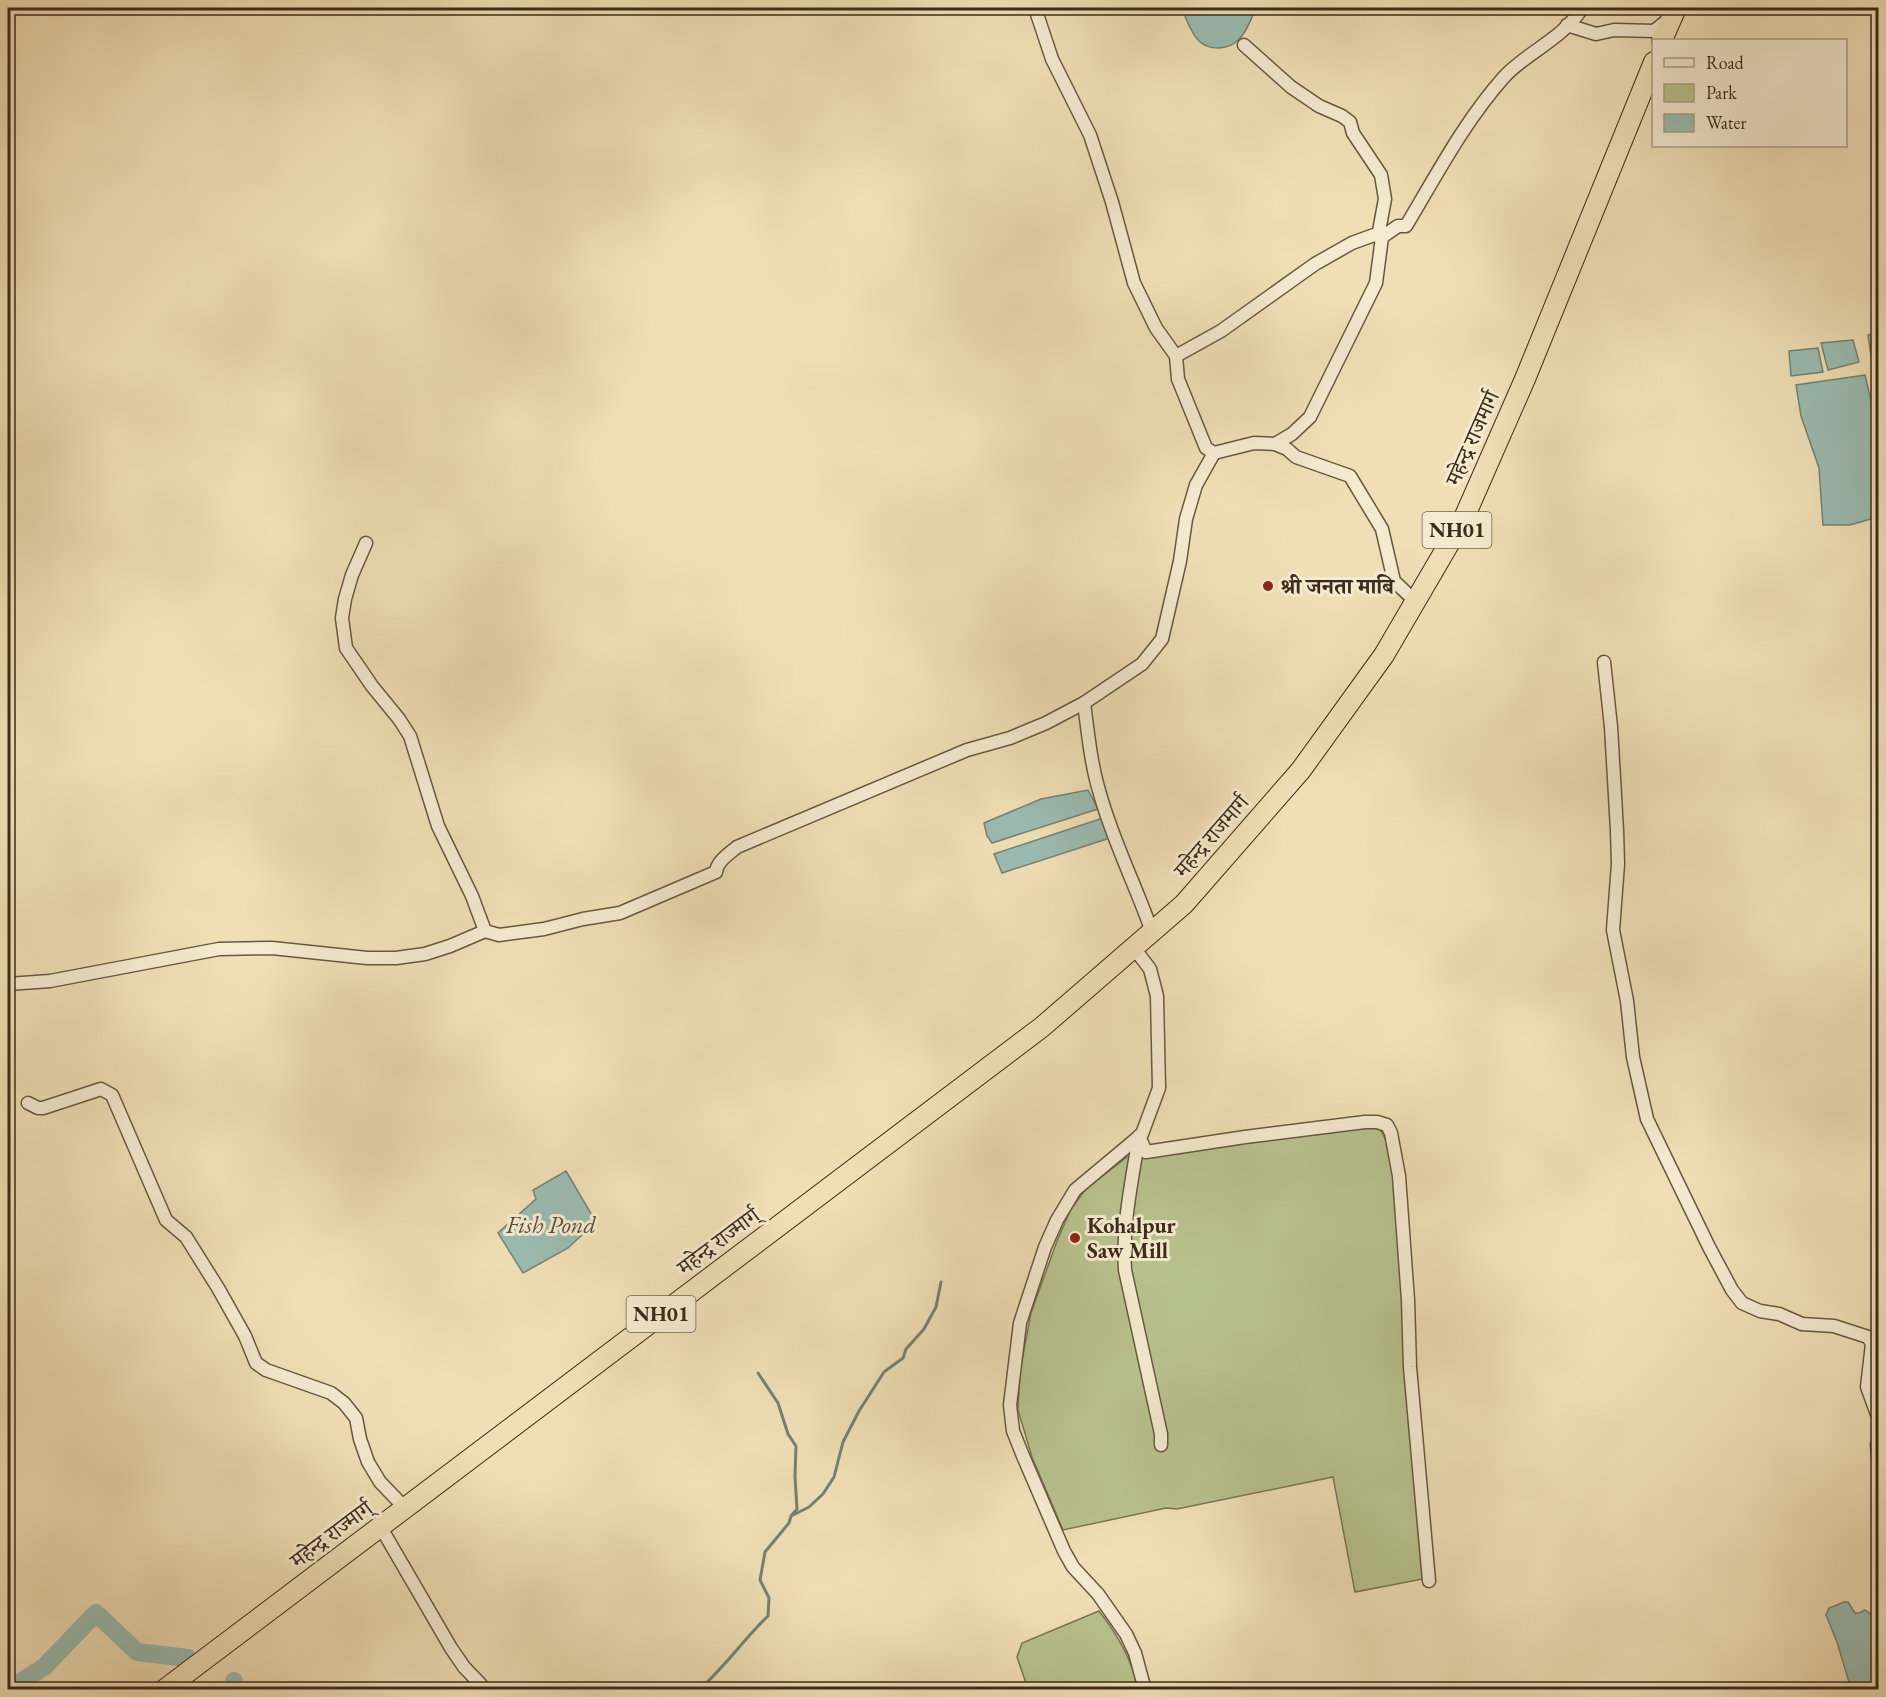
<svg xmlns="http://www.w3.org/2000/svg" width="1886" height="1697" viewBox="0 0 1886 1697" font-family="'EB Garamond','Noto Serif Devanagari',serif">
	<rect width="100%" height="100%" fill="#f0dfb6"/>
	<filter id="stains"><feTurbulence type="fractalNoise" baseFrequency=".00333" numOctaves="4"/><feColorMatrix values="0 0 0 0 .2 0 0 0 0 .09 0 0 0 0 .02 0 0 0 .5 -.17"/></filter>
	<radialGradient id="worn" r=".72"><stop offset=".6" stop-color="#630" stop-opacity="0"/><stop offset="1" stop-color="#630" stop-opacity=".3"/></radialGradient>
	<g fill="#b8c28e" stroke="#7a7654" stroke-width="1.5">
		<path d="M1362,1125L1379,1128C1394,1148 1393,1179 1396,1203L1423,1579L1355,1592L1333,1477L1177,1509L1166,1508L1063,1530L1032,1457L1018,1410L1020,1371L1031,1313L1057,1241L1071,1209L1086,1189L1127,1157L1148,1156Z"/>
		<path d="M1099,1611C1118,1635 1132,1659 1138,1689H1028L1017,1657L1022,1643Z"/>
	</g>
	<g fill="#9bbcb2" stroke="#758275" stroke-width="1.5">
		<path d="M1181,8H1257C1250,18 1248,32 1238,40C1228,50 1210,51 1199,41C1191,34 1186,17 1181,8Z"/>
		<path d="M1878,332V404L1868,335Z"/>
		<path d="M1853,340L1859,362L1828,370L1821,343Z"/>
		<path d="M1818,348L1823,372L1791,376L1789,351Z"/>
		<path d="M1865,375L1873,409L1878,517L1850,525H1823L1819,468L1801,416L1796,385Z"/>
		<path d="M1088,790L1098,809L992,843L987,836L984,823L1041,799Z"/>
		<path d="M1103,818L1110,838L1002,873L994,854Z"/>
		<path d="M566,1171L596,1222L568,1248L523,1273L498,1233L536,1199L533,1190Z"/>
		<path d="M1844,1602H1848L1855,1613H1859L1865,1610L1878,1620V1689H1851L1837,1642L1826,1615L1829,1608Z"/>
	</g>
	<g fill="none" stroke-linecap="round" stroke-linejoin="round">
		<g stroke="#758275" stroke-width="3">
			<path d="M793,1515L809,1507L823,1494L834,1477L843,1442L859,1411L884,1372L903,1358L906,1349L924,1329L936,1307L941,1282"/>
			<path d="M703,1690V1686C727,1664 745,1638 768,1616L769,1598L760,1580L765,1552L789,1523L791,1516L797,1509L795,1476L796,1446L788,1434L778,1403L758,1373"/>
		</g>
		<g stroke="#9bbcb2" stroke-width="18">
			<path d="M234,1681V1690"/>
			<path d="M8,1690L44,1667L96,1613L137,1652L188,1658"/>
		</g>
		<defs>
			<g id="minor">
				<path d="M1035,8L1052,59L1090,135L1112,202L1134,283L1156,328L1176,356L1178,379L1206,448L1214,453L1254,443L1275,444L1292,434L1310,417L1376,283L1382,237L1374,235L1352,243L1315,264L1221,331L1176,356"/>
				<path d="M1567,25L1596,34L1614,30L1654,31L1668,20"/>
				<path d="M1244,45L1291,87L1319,106L1342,116L1350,122L1353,133L1381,175L1385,199L1379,231L1382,237L1398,226H1406C1436,176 1464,122 1504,77C1527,52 1563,39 1582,8"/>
				<path d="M1275,444L1287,449L1296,457L1350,476L1382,529L1394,581L1415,601"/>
				<path d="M366,543L352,575L345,599L342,618L346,648L372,686L399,719L410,736L438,826L472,896L485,931"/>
				<path d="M1604,662L1611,727L1617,830L1618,864L1613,930L1627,1001L1633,1057L1647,1119L1709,1247L1732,1290L1742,1303L1760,1311L1779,1314L1802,1324L1834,1326L1868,1337L1872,1344L1867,1387L1878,1417"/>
				<path d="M1152,932C1136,886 1113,841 1100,794C1091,765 1088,733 1084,703L1142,664L1162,639L1180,561L1186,519L1196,485L1214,453"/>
				<path d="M1134,948L1150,969L1157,996L1159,1088L1142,1134L1075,1190L1057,1220L1045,1247L1020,1323L1010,1405L1013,1431L1023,1456L1064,1551L1073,1567L1098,1594L1126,1634L1135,1653L1145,1690"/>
				<path d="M8,984L50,981L219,949L272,948L367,958H396L425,954L450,946L485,931L499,935L544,929L583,919L620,913L716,872C717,861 729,854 737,847L967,750L1010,738L1046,723L1084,703"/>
				<path d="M28,1103L38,1108H43L101,1089L112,1095L166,1220L186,1237L218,1288L245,1336L256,1363L266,1370L331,1393L344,1403L356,1418L360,1439L368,1462L380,1482L405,1508"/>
				<path d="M1139,1136L1146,1152L1245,1137L1365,1122H1377L1387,1125L1391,1133L1399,1176L1408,1300L1410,1367L1429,1581"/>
				<path d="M1139,1136C1132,1181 1122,1225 1125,1270L1161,1434V1445"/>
				<path d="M1878,1442L1877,1444L1878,1458"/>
				<path d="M380,1526L451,1648L464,1667L486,1690"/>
			</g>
			<g id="trunk">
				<path d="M1662,40L1676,8"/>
				<path d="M164,1690L1042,1027L1184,904L1301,770L1384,655L1464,518L1525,379L1654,62"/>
			</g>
		</defs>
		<use href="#minor" stroke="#685841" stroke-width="15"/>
		<use href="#trunk" stroke="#3b2b1a" stroke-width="22"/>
		<use href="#minor" stroke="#f5ead0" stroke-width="12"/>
		<use href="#trunk" stroke="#f0dfb6" stroke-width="20"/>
	</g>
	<g fill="#8f2418" stroke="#f5ead0" stroke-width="2">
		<circle cx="1268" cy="586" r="6"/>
		<circle cx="1075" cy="1238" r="6"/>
	</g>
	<g text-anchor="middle" stroke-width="6" stroke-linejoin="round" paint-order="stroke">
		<g fill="#f5ead0" stroke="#736451" stroke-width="1.5">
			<rect x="1422.5" y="512" width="69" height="36" rx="4.5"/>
			<rect x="626.5" y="1296" width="69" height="36" rx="4.5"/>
		</g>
		<g font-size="21" font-weight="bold" fill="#3b2b1a">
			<text x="1457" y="537">NH01</text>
			<text x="661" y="1321">NH01</text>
		</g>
		<g font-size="22" fill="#3b2b1a" stroke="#f5ead0">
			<text transform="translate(1472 438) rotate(-66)" y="8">महेन्द्र राजमार्ग</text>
			<text transform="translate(1211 836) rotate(-49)" y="8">महेन्द्र राजमार्ग</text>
			<text transform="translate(718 1241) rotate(-37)" y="8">महेन्द्र राज्मार्ग्</text>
			<text transform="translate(331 1534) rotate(-37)" y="8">महेन्द्र राज्मार्ग्</text>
		</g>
		<g font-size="22" font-weight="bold" fill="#3b2b1a" stroke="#f5ead0" text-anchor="start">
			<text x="1280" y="594">श्री जनता माबि</text>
			<text x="1087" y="1233">Kohalpur<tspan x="1087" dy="25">Saw Mill</tspan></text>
		</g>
		<g font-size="24" font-style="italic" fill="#534f40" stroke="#f5ead0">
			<text x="551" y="1233">Fish Pond</text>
		</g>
	</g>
	<rect width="1886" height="1697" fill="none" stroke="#f0dfb6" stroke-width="30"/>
	<rect x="9" y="9" width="1868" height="1679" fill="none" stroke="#3b2b1a" stroke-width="3"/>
	<rect x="15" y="15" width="1856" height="1667" fill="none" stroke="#3b2b1a" stroke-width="1.5"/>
	<rect x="1652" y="39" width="195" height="108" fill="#f5ead0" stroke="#ab9e87" stroke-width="1.5"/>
	<rect x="1664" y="58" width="30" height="9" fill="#f5ead0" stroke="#ab9e87" stroke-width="1.5"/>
	<text x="1706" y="69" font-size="18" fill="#3b2b1a">Road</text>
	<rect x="1664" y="84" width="30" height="18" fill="#b8c28e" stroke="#ab9e87" stroke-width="1.5"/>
	<text x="1706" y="99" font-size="18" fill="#3b2b1a">Park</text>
	<rect x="1664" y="114" width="30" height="18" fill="#9bbcb2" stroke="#ab9e87" stroke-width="1.5"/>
	<text x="1706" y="129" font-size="18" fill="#3b2b1a">Water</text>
	<rect width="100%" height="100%" filter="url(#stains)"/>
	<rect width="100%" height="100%" fill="url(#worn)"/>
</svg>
